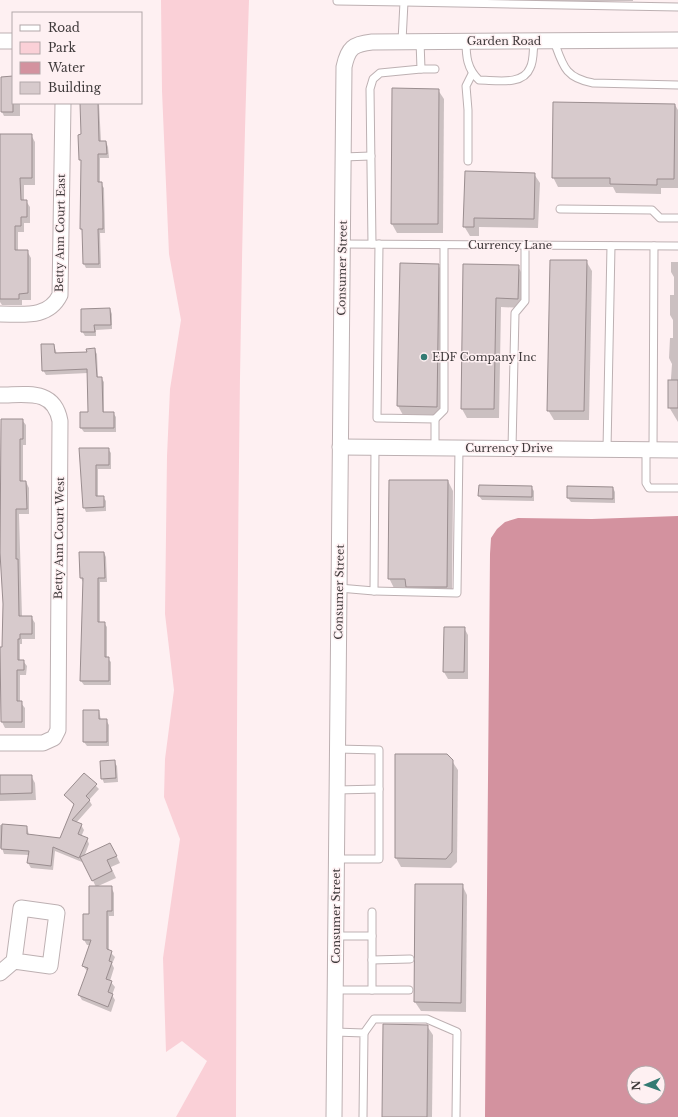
<svg xmlns="http://www.w3.org/2000/svg" width="678" height="1117" viewBox="0 0 678 1117" font-family="'Libre Baskerville',serif">
	<rect width="100%" height="100%" fill="#fef0f2"/>
	<path fill="#fad0d7" d="M161,0H249C236,372 237,745 236,1117H176L207,1061L182,1041L166,1052L163,958L180,839L164,797L165,759L174,690L165,614L167,456L170,389L181,320L169,254L162,91Z"/>
	<path fill="#d3929f" fill-rule="evenodd" d="M678,516V1117H485L490,554L491,538L497,529L505,522L518,518L592,519ZM634,1073H658V1097H634Z"/>
	<g fill="#0003">
		<path d="M423,0H633V1H424Z"/>
		<path d="M13,77V103H20V116H4L2,112Z"/>
		<path d="M438,90L444,99L443,233H397L392,224Z"/>
		<path d="M81,103H99L101,142H106L108,147L109,158H100V183L104,188L105,233H100L101,268H86L84,264L83,232L81,229L82,162L80,159L82,135Z"/>
		<path d="M675,105L678,110V188H661V194L616,193L613,187H558L553,177Z"/>
		<path d="M0,135H31L35,142V185H24V201H26L30,207V223H24V232H18V251H27L31,258V300H22V305H2L0,302Z"/>
		<path d="M466,172L534,174L540,183L538,228L479,227V236H470L464,226Z"/>
		<path d="M586,261L592,271L589,420H554L548,410Z"/>
		<path d="M671,262H678V422L669,407L672,364L669,358L670,338H673V320L670,315V295H674V277L671,272Z"/>
		<path d="M438,265L444,274L441,416L403,415L398,406Z"/>
		<path d="M464,265L518,266L523,276V308L501,307L499,418H467L462,409Z"/>
		<path d="M110,309L112,314V329L96,330V336H85L82,331Z"/>
		<path d="M54,345L57,354L88,352L94,349L97,354L98,378H101L104,382V413H113L116,417V432H84L81,428L89,413L88,373L46,375L43,370Z"/>
		<path d="M22,420L26,425V445H23V482H26L29,488V514H19L22,617H31L35,623V639H22V644H20V661H23L27,666L26,675H20V702L25,708V728H5L2,722L0,663V648H3L4,604L0,553V483H3Z"/>
		<path d="M80,449H108L111,453V469H98V497H103L106,501V511L86,512L84,507Z"/>
		<path d="M448,481L453,491L452,596H412L407,588H394L389,578Z"/>
		<path d="M531,487L534,491V501L482,500L479,496Z"/>
		<path d="M613,488L615,492V503L571,502L568,498Z"/>
		<path d="M104,553L106,557L107,582H100V623H104L107,627V658L111,662V685H84L81,681L83,582L81,578Z"/>
		<path d="M464,628L468,635V679H448L444,672Z"/>
		<path d="M99,711L101,720H106L109,725V746H87L84,742Z"/>
		<path d="M452,761L458,770L457,862L451,868L401,867L396,858Z"/>
		<path d="M114,762L117,766L118,782L104,783L102,778Z"/>
		<path d="M84,774L99,789L89,800L92,805L76,823L81,825L84,830L81,837L87,839L89,844L84,857L114,851L120,863L111,867L116,878L96,887L83,860L82,862L55,851L53,870L31,868L28,863L29,855L4,854L2,848H0V825L27,827L29,835L61,839L75,806L65,795Z"/>
		<path d="M0,776H31L35,783L36,800L0,801Z"/>
		<path d="M416,885H462L467,895L466,1012L421,1011L415,1002Z"/>
		<path d="M111,887L114,893V916H109V951L115,957L112,964L114,968L110,981L115,987L112,995L115,1000L111,1012L82,1000L79,995L88,972L83,966L91,945H87L84,940L90,915Z"/>
		<path d="M427,1026L433,1035L432,1117H383Z"/>
	</g>
	<g fill="#d7cacc" stroke="#9a8d8f">
		<path d="M13,76V112H1V77Z"/>
		<path d="M392,88L439,89L438,224H391Z"/>
		<path d="M553,102L675,104L674,179H657V185L610,184V178H552Z"/>
		<path d="M80,103H98L99,141H106L107,154H98V182H102L103,213V229H98L99,264H83L82,229H80L81,160H79L78,135L81,134Z"/>
		<path d="M0,134H32V178H20L21,200H27V217H21V226H15V250H28V293L19,294V299H0Z"/>
		<path d="M465,171L535,173L534,219L474,218V227H463Z"/>
		<path d="M550,260H587L584,411H547Z"/>
		<path d="M400,263L439,264L437,407L397,406Z"/>
		<path d="M463,264L519,265L518,299L496,298L494,409H461Z"/>
		<path d="M110,308L111,325H94L95,332H81V309Z"/>
		<path d="M41,344H54L55,353L87,352L86,349L95,348L97,377H102L103,412H114V428H80V412H88L87,369L42,371Z"/>
		<rect x="668" y="380" width="10" height="28"/>
		<path d="M1,419H23V439H20V481H26L27,509H16V559H18L19,616H32V634H20V639H18V660H24V670H17V701H22V722H1L0,647H2L3,604L0,553Z"/>
		<path d="M79,448H109V465H96V496H104V507L83,508Z"/>
		<path d="M389,480H448L447,587H406L405,579H388Z"/>
		<path d="M479,485L532,486V497L478,496Z"/>
		<path d="M567,486L613,487V499L567,498Z"/>
		<path d="M79,552H104L105,578H98V622H105V657H109V681H80L83,578H80Z"/>
		<path d="M444,627H465L464,672H443Z"/>
		<path d="M83,710H99V719H107V742H83Z"/>
		<path d="M395,754H447L453,760L452,852L446,859L395,858Z"/>
		<path d="M115,760L116,778L101,779L100,761Z"/>
		<path d="M84,773L97,784L86,796L90,800L72,820L82,824L78,834L88,838L79,858L53,847L51,866L27,863L29,851L1,849L2,824L27,826V834L60,838L74,804L64,795Z"/>
		<path d="M0,775H32V793L0,794Z"/>
		<path d="M110,843L117,856L107,860L112,871L92,881L80,857Z"/>
		<path d="M415,884H463L461,1003L414,1002Z"/>
		<path d="M89,886H112V911H107V949L112,951L109,961L112,962L106,979L112,981L108,992L113,994L108,1007L78,995L88,968L82,966L91,940H83V914H89Z"/>
		<path d="M383,1024L428,1025L427,1117H382Z"/>
	</g>
	<g fill="none" stroke-linecap="round" stroke-linejoin="round">
		<defs>
			<g id="lane">
				<path d="M404,0V2L678,7"/>
				<path d="M337,1L404,2L402,41"/>
				<path d="M466,41C466,56 467,69 479,80C495,80 523,86 530,68C534,61 533,49 534,41"/>
				<path d="M554,41C563,66 565,78 593,83L678,85"/>
				<path d="M421,69H435"/>
				<path d="M343,157L371,156"/>
				<path d="M468,161V110L466,86L472,74"/>
				<path d="M560,209L652,210L660,218H678"/>
				<path d="M342,244L678,246"/>
				<path d="M372,244L370,89L373,79L380,73L421,69L420,41"/>
				<path d="M379,244L377,418L435,419V448"/>
				<path d="M435,419L444,410V245"/>
				<path d="M512,448L515,313L525,301V245"/>
				<path d="M607,449L611,246"/>
				<path d="M646,450V483L649,488H678"/>
				<path d="M653,450L654,246"/>
				<path d="M339,588L374,591L375,447"/>
				<path d="M374,591L457,593L459,448"/>
				<path d="M337,790L379,789"/>
				<path d="M336,859H379V750L337,749"/>
				<path d="M372,912V936"/>
				<path d="M335,936H372V990"/>
				<path d="M372,960L410,959"/>
				<path d="M335,990H409"/>
				<path d="M335,1032L364,1033L363,1117"/>
				<path d="M364,1033L374,1019H427L457,1032L456,1117"/>
			</g>
			<g id="street">
				<path d="M0,41H13"/>
				<path d="M0,314C23,314 48,319 60,295L63,103"/>
				<path d="M0,395C26,395 54,388 60,421L58,730L54,738L43,743H0"/>
				<path d="M340,447L678,450"/>
				<path d="M0,973L14,961L21,908L57,913L50,966L14,961"/>
				<path d="M334,1117L344,67C348,48 353,44 372,42L678,40"/>
			</g>
		</defs>
		<use href="#lane" stroke="#bdb0b2" stroke-width="9"/>
		<use href="#street" stroke="#bdb0b2" stroke-width="17"/>
		<use href="#lane" stroke="#fff" stroke-width="7"/>
		<use href="#street" stroke="#fff" stroke-width="15"/>
	</g>
	<circle fill="#337b73" stroke="#fef0f2" stroke-width="1.5" cx="424" cy="357" r="4"/>
	<g text-anchor="middle" stroke-width="3" stroke-linejoin="round" paint-order="stroke">
		<g font-size="11" fill="#3f3a3b" stroke="#fef0f2">
			<text x="504" y="45">Garden Road</text>
			<text transform="translate(60 233) rotate(-89)" y="4">Betty Ann Court East</text>
			<text x="510" y="249">Currency Lane</text>
			<text transform="translate(342 268) rotate(-89)" y="4">Consumer Street</text>
			<text x="509" y="452">Currency Drive</text>
			<text transform="translate(59 538) rotate(-89)" y="4">Betty Ann Court West</text>
			<text transform="translate(339 592) rotate(-89)" y="4">Consumer Street</text>
			<text transform="translate(336 916) rotate(-90)" y="4">Consumer Street</text>
		</g>
		<g font-size="11" fill="#3f3a3b" stroke="#fef0f2" text-anchor="start">
			<text x="432" y="361">EDF Company Inc</text>
		</g>
	</g>
	<rect x="12" y="12" width="130" height="92" fill="#fef0f2" stroke="#b2a7a9"/>
	<rect x="20" y="25" width="20" height="6" fill="#ffffff" stroke="#b2a7a9"/>
	<text x="48" y="32" font-size="12" fill="#3f3a3b">Road</text>
	<rect x="20" y="42" width="20" height="12" fill="#fad0d7" stroke="#b2a7a9"/>
	<text x="48" y="52" font-size="12" fill="#3f3a3b">Park</text>
	<rect x="20" y="62" width="20" height="12" fill="#d3929f" stroke="#b2a7a9"/>
	<text x="48" y="72" font-size="12" fill="#3f3a3b">Water</text>
	<rect x="20" y="82" width="20" height="12" fill="#d7cacc" stroke="#b2a7a9"/>
	<text x="48" y="92" font-size="12" fill="#3f3a3b">Building</text>
	<g transform="translate(646 1085) rotate(268)"><circle r="19" fill="#fef0f2" stroke="#b2a7a9"/>
	<path d="M0-3L7 15L0 10L-7 15Z" fill="#337b73"/>
	<text y="-6" font-size="11" font-weight="bold" text-anchor="middle" fill="#3f3a3b">N</text>
	</g>
</svg>
